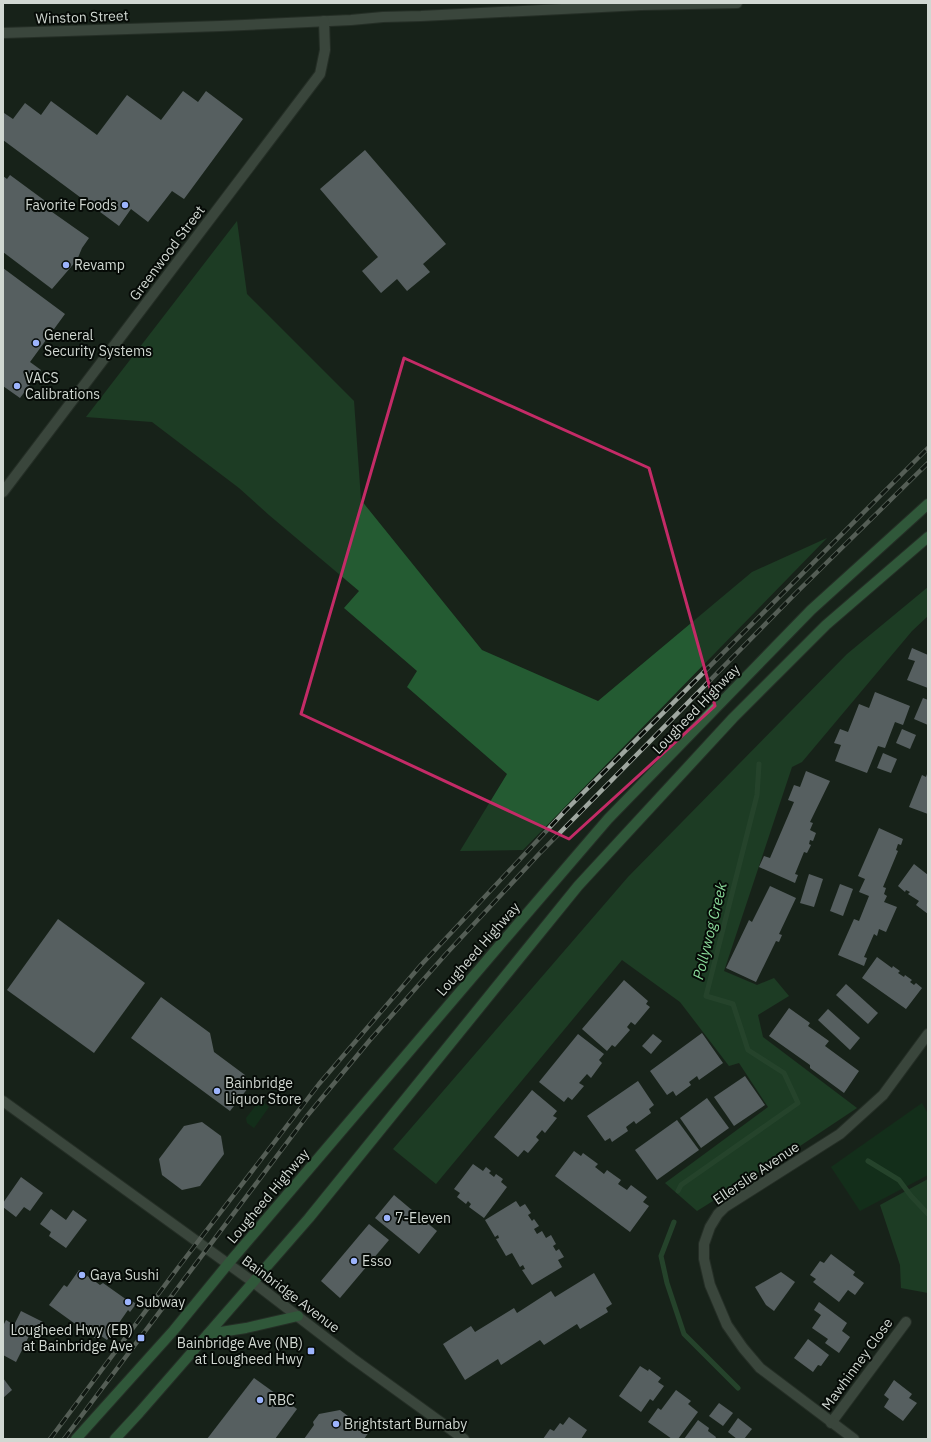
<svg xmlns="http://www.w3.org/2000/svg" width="931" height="1442" viewBox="0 0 931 1442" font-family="'IBM Plex Sans',sans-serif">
	<rect width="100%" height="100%" fill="#182319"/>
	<g fill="#0e3c1b">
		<path d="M260,1100L269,1107L254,1128L247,1123L246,1118Z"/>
		<path d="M922,1103L928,1114V1175L860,1211L831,1167Z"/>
	</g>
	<g fill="#245b32">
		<path d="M237,221L247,294L354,401L361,500L482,650L598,701L752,572L827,538L523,850L460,851L507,774L407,687L417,671L344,608L359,591L269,515L239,488L152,422L86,417Z"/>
		<path d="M928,587V616L912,631L802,762L792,767L724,971L757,985L774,978L789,996L758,1015L763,1037L857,1108L788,1154L697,1211L665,1183L768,1107L739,1063L729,1066L680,1002L622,960L436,1184L393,1149L628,877L847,654Z"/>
		<path d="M928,1179V1293L901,1288L900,1265L880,1205Z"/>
	</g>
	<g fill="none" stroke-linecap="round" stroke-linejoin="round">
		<g stroke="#366c42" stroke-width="5">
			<path d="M868,1161L899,1180L911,1196L928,1214"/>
			<path d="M678,1191L681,1185L798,1103L784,1073L748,1050L733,1004L706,996L757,795L759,764"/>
			<path d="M674,1222L661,1256L667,1283L684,1334L738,1388"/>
		</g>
	</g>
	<g fill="#a2a8b7">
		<path d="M183,91L198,102L206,91L243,119L184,199L172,191L148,222L131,209L119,226L3,140V114L4,113L13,119L25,103L41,115L51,101L97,135L127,95L161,120Z"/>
		<path d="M365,150L446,244L423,264L430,272L407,291L397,279L381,293L362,271L378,257L320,189Z"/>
		<path d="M10,175L48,203L45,207L89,238L82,248L77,260L52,289L3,252V176L7,179Z"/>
		<path d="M3,268L65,314L30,362L41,370L20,398L3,386Z"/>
		<path d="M912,648L928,655V688L907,680L915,661L908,659Z"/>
		<path d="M875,692L910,706L903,725L895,722L885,748L878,746L867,773L835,761L841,745L834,743L840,729L848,732L859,704L869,708Z"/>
		<path d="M923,698L928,700V725L914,719Z"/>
		<path d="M902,729L916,735L910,749L896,743Z"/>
		<path d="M883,753L897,759L891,773L877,768Z"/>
		<path d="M806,771L830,781L810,822L813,823L810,830L816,833L813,841L810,840L809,844L811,845L807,853L804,852L795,874L798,875L795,883L759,867L764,856L770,858L794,802L788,800L794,785L800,787Z"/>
		<path d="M928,771V814L909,807L922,775L926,777Z"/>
		<path d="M879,828L903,839L901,845L898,844L896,850L898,851L883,887L886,888L884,894L887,896L884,902L897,907L886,932L879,929L877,936L874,934L864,957L867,958L864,966L838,955L854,919L859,921L869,896L859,892L865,879L858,876Z"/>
		<path d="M914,864L928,875V914L916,905L919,901L908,894L910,892L906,890L905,892L898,886Z"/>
		<path d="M809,874L823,879L814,907L800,903Z"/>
		<path d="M840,884L853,889L843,916L830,911Z"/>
		<path d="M770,886L796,898L779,934L782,935L779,942L776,941L756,982L726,968L749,920L752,922Z"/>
		<path d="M58,919L145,983L94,1053L7,990Z"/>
		<path d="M877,957L892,968L893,966L900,971L898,973L904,977L905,975L912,980L910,982L914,985L916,983L922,988L906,1009L862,978Z"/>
		<path d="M624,980L648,1001L646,1004L650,1007L635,1025L631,1022L627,1027L630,1030L615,1047L612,1045L607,1051L582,1029Z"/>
		<path d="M846,984L878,1013L868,1024L836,995Z"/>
		<path d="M161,997L210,1033L214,1052L245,1075L248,1088L230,1111L131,1038Z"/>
		<path d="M789,1008L810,1023L808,1026L829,1041L825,1046L859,1071L844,1093L810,1068V1065L769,1036Z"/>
		<path d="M828,1009L860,1038L850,1050L818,1020Z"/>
		<path d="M702,1033L723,1063L699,1080L697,1076L689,1082L691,1085L676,1096L673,1091L667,1095L650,1071Z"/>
		<path d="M578,1034L604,1054L599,1060L602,1063L591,1078L587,1074L579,1083L584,1086L572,1100L568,1097L564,1102L539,1082Z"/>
		<path d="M653,1034L662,1041L651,1054L642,1046Z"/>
		<path d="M745,1076L765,1105L734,1126L714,1097Z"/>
		<path d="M638,1081L654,1105L649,1109L651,1113L636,1124L634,1121L626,1127L628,1131L612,1142L610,1138L605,1141L587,1116Z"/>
		<path d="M532,1090L557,1111L553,1116L557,1118L545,1133L542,1130L536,1137L539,1140L528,1153L524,1150L518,1157L494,1137Z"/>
		<path d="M707,1098L729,1128L701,1148L680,1118Z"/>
		<path d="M677,1120L699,1150L657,1180L635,1150Z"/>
		<path d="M202,1122L221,1136L224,1154L200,1186L182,1190L162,1175L159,1159L184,1126Z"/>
		<path d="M574,1151L581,1156L583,1153L598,1164L595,1167L604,1174L607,1170L621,1180L618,1184L627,1190L631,1185L647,1197L643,1202L649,1206L630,1232L555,1176Z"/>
		<path d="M473,1164L483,1171L486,1167L491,1171L489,1173L494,1177L496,1174L503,1179L501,1182L507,1187L484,1218L469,1207L471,1204L468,1201L466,1204L457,1197L460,1193L454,1189Z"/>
		<path d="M21,1177L43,1193L30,1211L24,1207L16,1217L3,1207V1203Z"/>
		<path d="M394,1195L437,1231L419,1254L375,1218Z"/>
		<path d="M516,1201L520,1207L525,1204L531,1213L528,1215L532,1221L534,1219L539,1226L534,1229L537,1234L542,1231L546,1238L551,1235L556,1244L553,1246L556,1251L559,1249L564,1257L558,1260L562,1267L532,1285L522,1270L525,1269L523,1265L520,1267L512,1253L506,1256L496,1239L499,1238L498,1235L495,1237L485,1220Z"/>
		<path d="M51,1209L66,1220L73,1210L87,1220L66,1248L49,1236L51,1232L40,1224Z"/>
		<path d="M369,1224L389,1240L340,1298L321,1281Z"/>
		<path d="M831,1254L855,1272L853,1275L864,1283L855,1295L848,1290L839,1302L813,1282L816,1279L810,1275L820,1261L824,1263Z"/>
		<path d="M79,1270L100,1285L103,1283L127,1300L128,1298L136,1304L130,1312L128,1310L107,1340L101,1336L99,1341L49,1305L64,1285L67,1287Z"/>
		<path d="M781,1272L795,1282L774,1311L766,1305L755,1287Z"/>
		<path d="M594,1273L612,1304L606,1308L608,1312L580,1329L577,1324L544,1345L540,1340L501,1365L498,1359L465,1380L443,1344L471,1326L475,1332L514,1308L517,1313L551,1291L555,1297Z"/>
		<path d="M819,1302L847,1323L842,1331L850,1337L839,1353L825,1343L828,1339L812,1328L821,1315L814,1310Z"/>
		<path d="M21,1311L43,1322L35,1339L29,1336L16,1362L3,1355V1326L6,1320L14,1325Z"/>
		<path d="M808,1339L829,1355L821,1366L818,1365L813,1372L794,1358Z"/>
		<path d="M640,1366L648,1371L649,1369L661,1378L658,1382L664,1386L653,1401L650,1399L641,1412L619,1396Z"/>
		<path d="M3,1378L12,1390L3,1398Z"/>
		<path d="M254,1378L297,1409L275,1439H207Z"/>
		<path d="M894,1380L912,1394L909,1398L917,1403L903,1421L884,1407L889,1399L884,1395Z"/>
		<path d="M676,1390L691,1401L688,1404L698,1412L678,1439H672L648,1422L658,1408L661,1410Z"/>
		<path d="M719,1403L733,1413L723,1426L709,1416Z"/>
		<path d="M340,1410L369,1432L364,1439H304L314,1425L313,1422L319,1414Z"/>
		<path d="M569,1417L587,1430L581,1439H543L550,1429L554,1431L560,1423L563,1425Z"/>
		<path d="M738,1418L752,1429L744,1439H737L728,1432Z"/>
		<path d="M698,1420L709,1428L708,1431L716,1437L715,1439H684Z"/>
	</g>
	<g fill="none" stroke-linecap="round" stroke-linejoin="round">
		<defs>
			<g id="minor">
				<path d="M3,33L221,26L351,20L383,17L421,16L641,5L737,3"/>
				<path d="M3,492L320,74L325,50L324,21"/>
				<path d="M3,1101L253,1282L352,1358L464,1439"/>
				<path d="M831,1423L906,1322"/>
				<path d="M854,1439L760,1368L743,1348L727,1325L710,1285L704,1259V1244L710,1227L718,1214L725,1207L840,1134L883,1095L928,1034"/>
			</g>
			<g id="major">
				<path d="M208,1334L246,1328L298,1316"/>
				<path d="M76,1439L174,1330L228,1264L499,946L608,819L811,610L928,504"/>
				<path d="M115,1439L139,1413L309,1218L578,886L733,718L826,625L928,537"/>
			</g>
		</defs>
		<use href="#minor" stroke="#353d36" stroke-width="12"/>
		<use href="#major" stroke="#353d36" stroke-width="12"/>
		<use href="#minor" stroke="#647166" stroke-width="10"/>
		<use href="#major" stroke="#4e9a62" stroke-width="10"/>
		<defs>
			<g id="rail">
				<path d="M50,1439L180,1265L319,1084L421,965L565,811L928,448"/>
				<path d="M64,1439L307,1116L370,1040L446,954L539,854L797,592L928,463"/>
			</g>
		</defs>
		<use href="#rail" stroke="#9fa7a0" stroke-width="4.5"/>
		<use href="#rail" stroke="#060b07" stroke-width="3" stroke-dasharray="9" stroke-linecap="butt"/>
	</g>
	<path d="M0 0H931V1442H0ZM404,358L649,468L715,706L569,839L301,714Z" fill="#182319" fill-opacity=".55" fill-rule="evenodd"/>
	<path fill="none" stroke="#c42b67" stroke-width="3" stroke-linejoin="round" d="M404,358L649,468L715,706L569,839L301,714Z"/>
	<g fill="#9db4fd" stroke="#060b07" stroke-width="1.5">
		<circle cx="125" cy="205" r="4"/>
		<circle cx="66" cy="265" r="4"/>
		<circle cx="36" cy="343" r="4"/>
		<circle cx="17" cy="386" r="4"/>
		<circle cx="217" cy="1091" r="4"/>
		<circle cx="387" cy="1218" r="4"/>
		<circle cx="354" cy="1261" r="4"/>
		<circle cx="82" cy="1275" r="4"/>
		<circle cx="128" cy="1302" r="4"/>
		<rect x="137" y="1334" width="8" height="8" rx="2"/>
		<rect x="307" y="1347" width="8" height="8" rx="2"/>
		<circle cx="260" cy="1400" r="4"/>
		<circle cx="336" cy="1424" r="4"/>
	</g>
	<g text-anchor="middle" stroke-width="4" stroke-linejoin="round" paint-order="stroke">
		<g font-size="14" fill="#d1d8d2" stroke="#060b07">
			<text transform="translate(82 17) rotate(-2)" y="5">Winston Street</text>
			<text transform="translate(167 253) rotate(-53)" y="5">Greenwood Street</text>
			<text transform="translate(696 709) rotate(-46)" y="5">Lougheed Highway</text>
			<text transform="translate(478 949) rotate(-49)" y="5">Lougheed Highway</text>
			<text transform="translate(756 1173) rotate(-34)" y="5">Ellerslie Avenue</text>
			<text transform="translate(268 1196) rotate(-50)" y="5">Lougheed Highway</text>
			<text transform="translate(291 1294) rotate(37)" y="5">Bainbridge Avenue</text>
			<text transform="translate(857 1364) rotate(-54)" y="5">Mawhinney Close</text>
		</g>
		<g font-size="14" fill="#d1d8d2" stroke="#060b07" text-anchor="start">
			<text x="117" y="210" text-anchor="end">Favorite Foods</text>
			<text x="74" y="270">Revamp</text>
			<text x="44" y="340">General<tspan x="44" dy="16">Security Systems</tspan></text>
			<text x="25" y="383">VACS<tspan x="25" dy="16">Calibrations</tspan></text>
			<text x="225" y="1088">Bainbridge<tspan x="225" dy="16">Liquor Store</tspan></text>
			<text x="395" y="1223">7-Eleven</text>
			<text x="362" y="1266">Esso</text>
			<text x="90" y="1280">Gaya Sushi</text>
			<text x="136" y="1307">Subway</text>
			<text x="133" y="1335" text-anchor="end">Lougheed Hwy (EB)<tspan x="133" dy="16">at Bainbridge Ave</tspan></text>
			<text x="303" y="1348" text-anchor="end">Bainbridge Ave (NB)<tspan x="303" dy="16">at Lougheed Hwy</tspan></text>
			<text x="268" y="1405">RBC</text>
			<text x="344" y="1429">Brightstart Burnaby</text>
		</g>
		<g font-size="15" font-style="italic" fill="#8ada9a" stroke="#060b07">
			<text transform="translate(710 931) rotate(-76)" y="5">Pollywog Creek</text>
		</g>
	</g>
	<rect width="931" height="1442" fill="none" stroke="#d1d8d2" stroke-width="8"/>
</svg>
